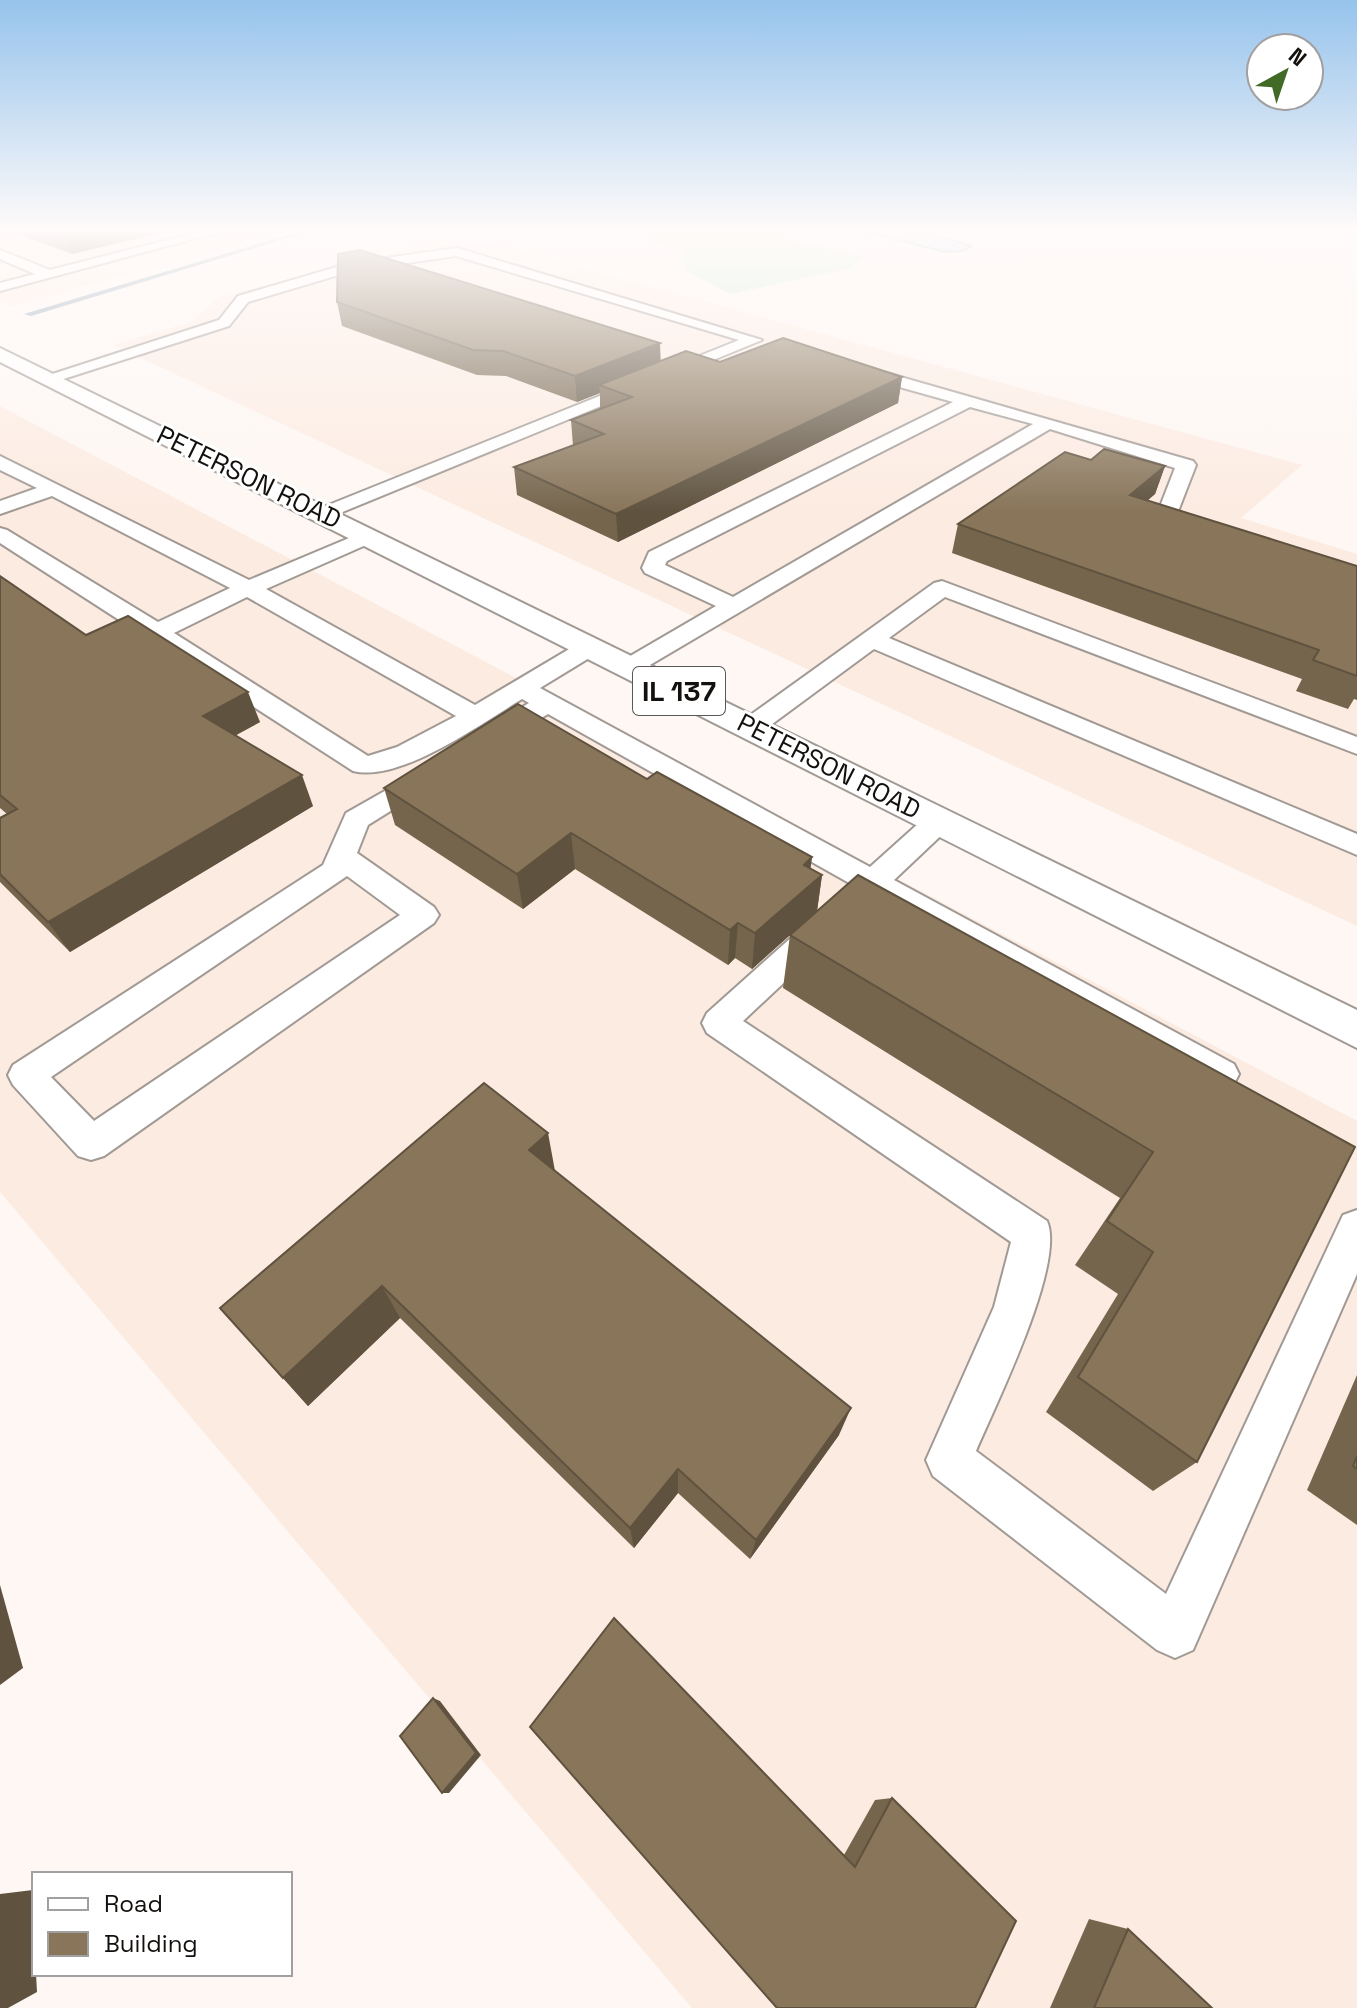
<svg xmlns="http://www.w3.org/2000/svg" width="1357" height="2008" viewBox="0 0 1357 2008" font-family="'Space Grotesk',sans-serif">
	<rect width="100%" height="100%" fill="#fef7f3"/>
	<g fill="#fcebe1">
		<path d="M0,231H289L12,306L0,301Z"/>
		<path d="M488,242L1302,465L1241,518L1357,554V926L113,345L191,322L219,297L411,248Z"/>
		<path d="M0,406L1357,1121V2008H692L0,1192Z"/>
	</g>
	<path fill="#d1eed5" d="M643,231H771L784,238L863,257L851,268L730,294L687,271L681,250L652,242Z"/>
	<path fill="#bbdaf1" stroke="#899dad" stroke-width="2" d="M863,231H923L971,246L964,251L945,252Z"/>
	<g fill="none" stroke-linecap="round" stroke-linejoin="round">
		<path fill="#899dad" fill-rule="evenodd" d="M301,231H311L31,316L24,314Z"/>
		<defs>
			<g id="service">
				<path d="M202,231H223L0,291V283L35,274L0,259V250L50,270Z"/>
				<path d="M457,248L762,340L323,520L313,514L316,510L739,340L456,256L352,271L248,302L229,326L54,382L48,383L40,378L219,320L238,296L350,263Z"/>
				<path d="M859,365L1193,461L1196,465L1177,514L1208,525L1211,529L1201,535L1159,521L1156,517L1175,468L1050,429L638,672H620L617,667L620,662L716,606L645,573L642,568L649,552L953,402L853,374V366ZM970,407L1033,424L733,597L665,565L667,561Z"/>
				<path d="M0,456L249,580L361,533H375L379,537L375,541L266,589L475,705L581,642H599L602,647L599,652L540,688L870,867L929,814L939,811L949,814L953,821L949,828L894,880L1234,1064L1239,1074L1234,1084L1221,1089L1208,1084L875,897L743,1021L1047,1221C1066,1263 995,1406 976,1451L1166,1594L1343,1215L1357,1210V1274L1193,1650L1175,1658L1157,1650L933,1476L926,1460L994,1307L1011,1242L707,1033L702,1023L707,1013L851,884L548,714L502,742H484L480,736L484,730L529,703L522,699C482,723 400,783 353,771L0,543V528L7,530L158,622L230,588L52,496L0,514V501L37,488L0,470ZM247,597L456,716L397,747L368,756L174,633Z"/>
				<path d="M942,581L1357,737V754L945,597L889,638L1357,834V855L874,649L760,733H742L738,727L742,721L934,583Z"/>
				<path d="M427,767L437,770L441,776L437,782L368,825L357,853L434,907L439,915L434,923L104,1156L91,1160L78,1156L13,1085L8,1075L13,1065L323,865L346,813ZM347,876L400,915L94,1121L51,1077Z"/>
			</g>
			<path id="primary" d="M0,348L1357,1010V1048L0,362Z"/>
		</defs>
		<use href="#service" stroke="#a19994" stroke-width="4"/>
		<use href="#primary" stroke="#a19994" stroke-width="4"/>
		<use href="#service" fill="#fff" fill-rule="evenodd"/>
		<use href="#primary" fill="#fff" fill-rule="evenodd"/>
	</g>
	<g fill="#75654d">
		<path d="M10,231H168L72,254Z"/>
		<path d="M337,302L660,343V361L720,362L902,377L898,403L618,542L517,495L514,467L573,446L571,420L600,409V393L577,402L506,376L477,375L342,326Z"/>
		<path d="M1091,460L1165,466L1155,494L1147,501L1357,566V700L1354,699L1348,709L1296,691L1302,679L952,553L958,524Z"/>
		<path d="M0,576L86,635L260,722L236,735L313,806L70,952L0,882V818L7,814L0,808Z"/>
		<path d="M647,779L812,857L810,868L822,875L817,911L752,969L735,958L728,965L575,869L523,909L395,825L384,788Z"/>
		<path d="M790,935L1355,1147L1197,1462L1153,1491L1046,1412L1118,1294L1075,1265L1120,1198L783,988Z"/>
		<path d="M555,1171L839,1435L750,1559L678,1493L634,1548L400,1318L308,1406L220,1308Z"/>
		<path d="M1357,1375V1525L1307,1490Z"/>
		<path d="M892,1798L975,2008L844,1855L875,1800Z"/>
		<path d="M1089,1919L1128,1929L1212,2008H1050Z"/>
	</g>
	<g fill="#5f523f">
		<path d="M72,231H168L72,254L64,233Z"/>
		<path d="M660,343L661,368L599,385L600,393L577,402L575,376Z"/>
		<path d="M902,377L898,403L618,542L616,514Z"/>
		<path d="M1165,466L1155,494L1120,523L1130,495Z"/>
		<path d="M248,692L260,722L216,746L203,716Z"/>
		<path d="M302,775L313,806L70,952L48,922Z"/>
		<path d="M571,833L575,869L523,909L517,874Z"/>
		<path d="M812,857L808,888L822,875L817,911L752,969L755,933L804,865Z"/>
		<path d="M738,923L735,958L728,965L730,930Z"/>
		<path d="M548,1133L555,1171L529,1150Z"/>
		<path d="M382,1286L400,1318L308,1406L283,1378Z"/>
		<path d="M851,1408L839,1435L750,1559L756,1540Z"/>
		<path d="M678,1469V1493L634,1548L630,1528Z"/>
		<path d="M0,1585L23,1668L0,1685Z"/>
		<path d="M433,1698L440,1701L481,1755L449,1793H442Z"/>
		<path d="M33,1890L34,1974H36L37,1992L8,2008H0V1894Z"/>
	</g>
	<g fill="#88755a" stroke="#5f523f" stroke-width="2">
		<path d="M360,250L660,343L575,376L503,351L473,350L337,302L338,254Z"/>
		<path d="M783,338L902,377L616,514L514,467L604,434L571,420L632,397L599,385L686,351L720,362Z"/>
		<path d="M1104,449L1165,466L1130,495L1357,566V676L1313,660L1319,650L958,524L1065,452L1091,460Z"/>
		<path d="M0,576L86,635L128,616L248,692L203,716L302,775L48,922L0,874V818L17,809L0,795Z"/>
		<path d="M518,704L647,779L657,772L812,857L804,865L822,875L755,933L738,923L730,930L571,833L517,874L384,788Z"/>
		<path d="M858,875L1355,1147L1197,1462L1078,1377L1153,1252L1107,1221L1153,1152L790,935Z"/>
		<path d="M484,1083L548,1133L529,1150L851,1408L756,1540L678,1469L630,1528L382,1286L283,1378L220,1308Z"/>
		<path d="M1357,1456V1469L1353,1466Z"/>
		<path d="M614,1618L855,1867L892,1798L1016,1921L975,2008H777L530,1727Z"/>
		<path d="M433,1698L476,1753L442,1793L400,1736Z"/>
		<path d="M1128,1929L1212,2008H1094Z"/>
	</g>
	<linearGradient id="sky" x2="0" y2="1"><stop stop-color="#96c3ec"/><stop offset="0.45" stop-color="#fffbfa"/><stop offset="1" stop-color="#fffbfa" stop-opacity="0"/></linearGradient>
	<rect width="1357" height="512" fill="url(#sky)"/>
	<g text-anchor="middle" stroke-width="6" stroke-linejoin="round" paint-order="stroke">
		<g font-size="26" fill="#13100e" stroke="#fff">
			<text transform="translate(249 477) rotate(26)" y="9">PETERSON ROAD</text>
			<text transform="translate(829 766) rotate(27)" y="9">PETERSON ROAD</text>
		</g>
		<rect fill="#fff" stroke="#5a5856" stroke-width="2" x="633" y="667" width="92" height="48" rx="6"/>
		<g font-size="28" font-weight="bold" fill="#13100e">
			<text x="679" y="701">IL 137</text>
		</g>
	</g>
	<rect x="32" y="1872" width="260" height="104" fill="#ffffff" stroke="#a19f9f" stroke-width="2"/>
	<rect x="48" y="1898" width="40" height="12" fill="#ffffff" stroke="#a19f9f" stroke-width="2"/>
	<text x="104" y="1912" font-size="24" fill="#13100e">Road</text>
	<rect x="48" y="1932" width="40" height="24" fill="#88755a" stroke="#a19f9f" stroke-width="2"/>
	<text x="104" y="1952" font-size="24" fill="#13100e">Building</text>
	<g transform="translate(1285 72) rotate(40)"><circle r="38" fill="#ffffff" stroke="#a19f9f" stroke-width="2"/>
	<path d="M0-6L14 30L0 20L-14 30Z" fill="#416a26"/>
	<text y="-12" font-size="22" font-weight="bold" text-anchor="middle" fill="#13100e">N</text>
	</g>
</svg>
